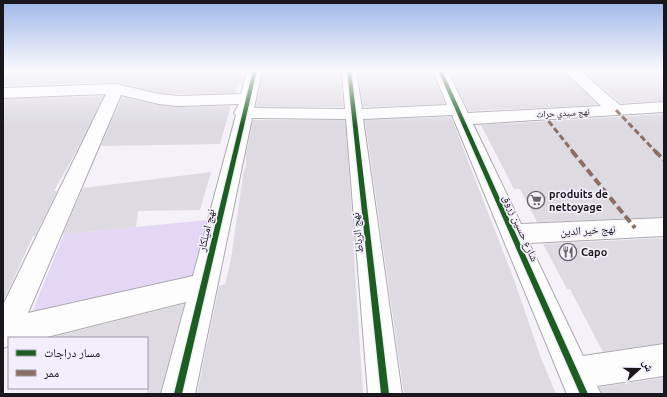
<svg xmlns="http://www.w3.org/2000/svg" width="667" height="397" viewBox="0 0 667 397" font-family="Ubuntu,'Noto Naskh Arabic',sans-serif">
	<rect width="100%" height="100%" fill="#f4f1f8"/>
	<path fill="#e4d7f6" d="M208,220L197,278L29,320L64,234Z"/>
	<g fill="#dddae2">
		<path d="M11,70H246L242,85L238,84L235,93L178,94L159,93L116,82L3,86V81Z"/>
		<path d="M263,70H341L343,107H256Z"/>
		<path d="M358,70H432L445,104L363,107Z"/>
		<path d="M449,70H562L597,105L469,111Z"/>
		<path d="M582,70H664V101L621,103Z"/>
		<path d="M104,96L79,146L54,191H57L35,236H33L3,302V99Z"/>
		<path d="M122,97L159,105L178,107L231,106L220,144L101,146Z"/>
		<path d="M664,114V217L537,222L520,189H514L481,125Z"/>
		<path d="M451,117L513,277L541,358L556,394H404L365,120Z"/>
		<path d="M253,120H345L354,241H353L363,394H197L219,286L225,284L231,259L244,169L246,168V155Z"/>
		<path d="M211,172L200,210L138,211L136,227L63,234L83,188Z"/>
		<path d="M664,238V343L603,352L570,289H567L543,244Z"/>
		<path d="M184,304L160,394H147V338H57V336Z"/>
		<path d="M664,378V394H602L599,387Z"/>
	</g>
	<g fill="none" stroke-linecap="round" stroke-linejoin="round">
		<defs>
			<g id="minor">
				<path d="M3,70H10L8,74L3,75Z"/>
				<path d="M248,70H262L254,108L345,109L342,70H356L362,109L447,105L433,70H447L468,113L601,106L563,70H579L620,105L664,102V112L473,124L521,224L664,218V236L529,243L583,356L664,344V376L597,386L601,394H567L452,115L363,119L402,394H368L346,119L252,118L195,394H161L186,302L43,338H9V346L3,348V305L106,94L3,98V88L116,84L159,94L178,96L241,94ZM121,95L159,104L178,106L239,104L234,113L236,115L193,276L28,313Z"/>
			</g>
		</defs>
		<use href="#minor" stroke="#aba8af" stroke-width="2"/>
		<use href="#minor" fill="#fdfdfe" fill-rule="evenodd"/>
		<g stroke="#8d6e63" stroke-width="3" stroke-dasharray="6 3" stroke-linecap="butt">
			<path d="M616,110L656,152"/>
			<path d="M543,114L573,152"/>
		</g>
		<g stroke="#8d6e63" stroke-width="4" stroke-dasharray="8 4" stroke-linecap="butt">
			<path d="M572,151L635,228"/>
			<path d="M655,151L664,160"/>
		</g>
		<defs>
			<g id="cycleway">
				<path d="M253,70H257L182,394H174Z"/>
				<path d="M347,70H351L389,394H381Z"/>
				<path d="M438,70H442L588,394H580Z"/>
			</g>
		</defs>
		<use href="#cycleway" stroke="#f3eefb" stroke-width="3"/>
		<use href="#cycleway" fill="#1b5e20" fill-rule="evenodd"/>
	</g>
	<linearGradient id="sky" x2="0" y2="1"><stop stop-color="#9eb7e9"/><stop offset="0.56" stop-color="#faf9fc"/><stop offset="1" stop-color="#faf9fc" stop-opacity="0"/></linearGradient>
	<rect width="667" height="126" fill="url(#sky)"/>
	<defs>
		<symbol id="supermarket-ring" viewBox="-11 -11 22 22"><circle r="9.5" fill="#f3eefb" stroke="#66636a" stroke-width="1.5"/><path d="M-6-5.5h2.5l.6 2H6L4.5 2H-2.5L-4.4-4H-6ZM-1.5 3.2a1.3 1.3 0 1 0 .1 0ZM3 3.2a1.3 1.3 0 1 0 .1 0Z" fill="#66636a"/></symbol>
		<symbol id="restaurant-ring" viewBox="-11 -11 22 22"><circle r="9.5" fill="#f3eefb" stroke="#66636a" stroke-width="1.5"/><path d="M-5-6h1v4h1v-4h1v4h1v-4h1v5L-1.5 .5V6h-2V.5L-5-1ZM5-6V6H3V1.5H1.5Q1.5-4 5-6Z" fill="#66636a"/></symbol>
	</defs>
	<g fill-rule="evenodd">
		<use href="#supermarket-ring" x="526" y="190" width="20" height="20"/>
		<use href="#restaurant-ring" x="558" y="242" width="20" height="20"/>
	</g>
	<g text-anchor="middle" stroke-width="3.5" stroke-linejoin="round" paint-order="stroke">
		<g font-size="9" fill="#19161e" stroke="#f3eefb">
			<text transform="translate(563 113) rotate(-3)" y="3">نهج سيدي حراث</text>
		</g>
		<g font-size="11" font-weight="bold" fill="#19161e" stroke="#f3eefb" text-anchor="start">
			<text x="549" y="198">produits de<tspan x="549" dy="13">nettoyage</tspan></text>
			<text x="581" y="256">Capo</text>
		</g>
		<g font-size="11" fill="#19161e" stroke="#f3eefb">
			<text transform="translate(521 228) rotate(66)" y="4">شارع حسين زروق</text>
			<text transform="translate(206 230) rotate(-77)" y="4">نهج اميلكار</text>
			<text transform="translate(588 230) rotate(-3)" y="4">نهج خير الدين</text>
			<text transform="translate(357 233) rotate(-96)" y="4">نهج الرباط</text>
		</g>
	</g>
	<rect width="667" height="397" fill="none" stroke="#19161e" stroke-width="8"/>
	<rect x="8" y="337" width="140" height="52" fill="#f3eefb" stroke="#9c98a3"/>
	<rect x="16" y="350" width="20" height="6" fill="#1b5e20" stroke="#9c98a3"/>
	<text x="44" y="357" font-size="12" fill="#19161e">مسار دراجات</text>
	<rect x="16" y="370" width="20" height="6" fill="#8d6e63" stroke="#9c98a3"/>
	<text x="44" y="377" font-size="12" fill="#19161e">ممر</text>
	<g transform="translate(639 369) rotate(69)" stroke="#f3eefb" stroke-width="3" paint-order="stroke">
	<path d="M0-3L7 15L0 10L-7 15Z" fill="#19161e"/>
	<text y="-6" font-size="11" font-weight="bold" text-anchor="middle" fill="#19161e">ش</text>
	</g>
</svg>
